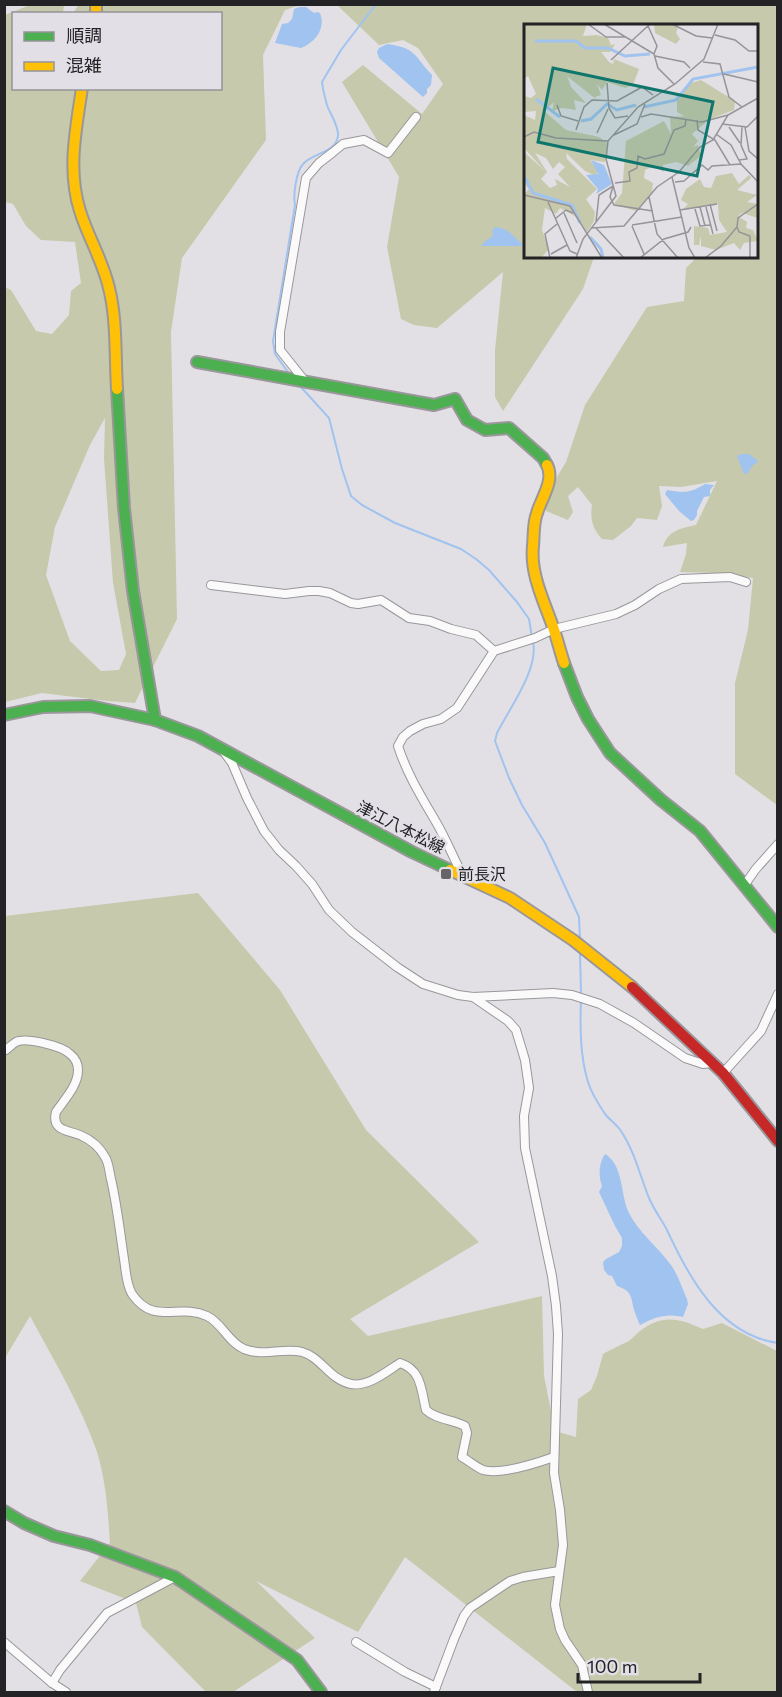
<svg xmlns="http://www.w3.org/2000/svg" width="782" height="1697" viewBox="0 0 782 1697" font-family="Commissioner,'Noto Sans JP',sans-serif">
	<rect width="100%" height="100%" fill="#e3e0e5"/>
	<g fill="#c6c9ab" fill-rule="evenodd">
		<path d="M79,4L300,5L285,10L263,55L266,140L182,258L171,332L177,619L135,703L107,701L42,693L5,702L4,287L11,290L36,331L52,334L69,315L71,291L81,283L75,242L41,240L26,226L13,204L5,202V15L30,5H64L63,13L14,14V88H220V14L73,13ZM105,418L104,459L113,583L126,654L119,670L101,671L70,641L46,575L55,527L90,445Z"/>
		<path d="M337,5H777V805L735,774V683L748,630L753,578L715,573L680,572L686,554L687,543L663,547C667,531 681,528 696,525L717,481L681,487L659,486L662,506L657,520L637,518L631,526L613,540L602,539C592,528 590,519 592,505L578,487L568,496L573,512L568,520L546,511V495L566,462L585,405L647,307L684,301L686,268L697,257L756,256V26H526V256L594,257L583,289L503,411L495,397V350L503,272L437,328L414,325L401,319L387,247L399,177L342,82L363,65L422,114L443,84L418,48L403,40L379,45Z"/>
		<path d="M198,893L280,990L366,1130L479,1242L350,1319L368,1336L542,1296L544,1376L555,1431L576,1437L578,1399L591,1390L597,1376L603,1354C611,1349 621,1345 629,1341C633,1338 636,1334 640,1331C662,1314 679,1318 703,1329L722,1323L777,1351V1692H577L405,1557L358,1632L256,1581L315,1638L233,1692H206L142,1627L136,1603L80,1581L110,1543C108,1512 106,1481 97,1452C81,1405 53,1359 30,1316L5,1358V916Z"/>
	</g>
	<g fill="#a0c3ef">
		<path d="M299,7H306L314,13L317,12L320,13C326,28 316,42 301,48L275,43L282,24L288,23L292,19L294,9Z"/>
		<path d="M387,44C417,48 414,56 432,75L431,85L427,89V93L423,97L379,58L377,52L379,48Z"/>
		<path d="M495,227C510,228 514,238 525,246H481C485,240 490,239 493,235L492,231Z"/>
		<path d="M741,454H749L757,460L758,462L753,465L747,474H744L737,456Z"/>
		<path d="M705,484L714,485L710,490V496L704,497L697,511V515L694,520L691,521L679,511L665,494L667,490C683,493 691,493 705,484Z"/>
		<path d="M605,1154C624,1165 620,1195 629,1213C639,1233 658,1247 671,1265C678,1275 682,1288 687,1299L688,1304L683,1317C666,1313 655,1317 640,1325C638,1321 636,1315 634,1310C631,1297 632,1291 617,1286L612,1276L608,1275L604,1270L603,1262L606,1259L619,1252L622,1246V1238L615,1226L599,1192L602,1186C598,1175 599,1163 605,1154Z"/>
	</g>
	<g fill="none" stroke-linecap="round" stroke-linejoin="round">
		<g stroke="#a0c3ef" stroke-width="2">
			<path d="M290,375L275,354L273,341L295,205C293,195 296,172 303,164C312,153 336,153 338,136C339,126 330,114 327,105C325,98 323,90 322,82L341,50L376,4"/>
			<path d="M300,386L329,418L342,469L351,496L362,505L395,523L461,549L476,559L489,570L517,602L529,619L532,637"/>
			<path d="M533,642C539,669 509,709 497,733L495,741L509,778L522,805L545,843L579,917L580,940"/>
			<path d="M580,952L581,994"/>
			<path d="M581,1000C580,1027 580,1056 588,1082C591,1092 599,1105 605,1114C610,1120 617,1125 621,1131C635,1152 640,1176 649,1198C654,1210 662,1220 667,1230C689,1278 720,1335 778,1343"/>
		</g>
		<defs>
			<g id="street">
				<path d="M304,380L280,350V332L306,178L319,163L332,153L343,144L364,140L388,153L416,117"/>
				<path d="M211,585L285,594L309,591H319L330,593L351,603L358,604L381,600L409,618L430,621L451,629L476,635L494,651"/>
				<path d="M224,752L232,763L247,798L264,831L279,850L296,866L312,884L329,910L352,932L397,967L423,984L458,995L473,997L553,993L572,995L600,1004L634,1023L685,1058L703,1064L711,1063"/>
				<path d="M462,874C453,857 446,839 436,822C422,798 407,774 398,746L403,737L410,731L423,724L441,719L457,708L494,651L535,638L554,629L616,614L635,605L659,589L681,579L730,577L746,582"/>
				<path d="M744,886L755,870L778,844"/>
				<path d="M473,997L508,1021L516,1030L525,1060L529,1088L524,1116L525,1148L552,1276L556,1306L558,1334L554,1473L560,1510L563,1545L555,1605L560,1629L565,1640L582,1665L588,1692"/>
				<path d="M4,1051C8,1049 12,1044 16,1042C26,1037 62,1046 70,1054C75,1058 78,1064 78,1070C78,1086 64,1100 56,1112C51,1132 70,1130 82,1136C91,1140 100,1148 105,1157C109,1163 109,1171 111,1179C117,1205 120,1232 124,1259C126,1271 126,1284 132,1294C154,1326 178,1303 207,1316C222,1323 228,1342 244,1349C264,1357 284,1347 302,1352C321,1357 330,1380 351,1384C368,1387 386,1372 400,1363C422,1370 421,1390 426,1410C437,1420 452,1419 465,1426L467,1433L462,1457C469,1461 476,1467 483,1470C501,1475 537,1463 554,1457"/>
				<path d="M723,1073L761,1031L778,994"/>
				<path d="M4,1642L52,1683L66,1692"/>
				<path d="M356,1642L405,1672L436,1687"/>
				<path d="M52,1683L60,1670L107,1613L175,1577"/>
				<path d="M434,1692L454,1639L464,1616L470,1608L510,1581L523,1577L559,1571"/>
			</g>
			<g id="fast">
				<path d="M197,362L434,405L455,399L467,420L485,430L509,428L543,458L547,465"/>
				<path d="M117,389L124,508L133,591L155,720"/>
				<path d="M564,663L577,697L588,719L610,753L661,800L700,831L778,927"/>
				<path d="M4,715L43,707L90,706L155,720L198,736L412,852L450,870"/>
				<path d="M4,1511L24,1523L54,1536L90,1545L175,1577L297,1660L321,1692"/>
			</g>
			<g id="slow">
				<path d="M96,4V14"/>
				<path d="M82,88C76,129 67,170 80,211C88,237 103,261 109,288C117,319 115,357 117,389"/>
				<path d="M547,465C555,480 541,499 537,513C533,523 534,536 533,546C530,574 544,601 553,627C557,638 560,651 564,663"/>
				<path d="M450,870L510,898L573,940L632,987"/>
			</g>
			<path id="jam" d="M632,987L723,1073L778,1141"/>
		</defs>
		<use href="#street" stroke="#99979a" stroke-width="10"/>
		<use href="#fast" stroke="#99979a" stroke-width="14"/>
		<use href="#slow" stroke="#99979a" stroke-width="14"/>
		<use href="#jam" stroke="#99979a" stroke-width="14"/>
		<use href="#street" stroke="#fbfafb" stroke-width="8"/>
		<use href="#fast" stroke="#4caf50" stroke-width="10"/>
		<use href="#slow" stroke="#ffc107" stroke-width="10"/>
		<use href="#jam" stroke="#c62828" stroke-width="10"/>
	</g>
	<rect fill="#666468" stroke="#e3dfe6" stroke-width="2" x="440" y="868" width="12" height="12" rx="3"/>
	<g text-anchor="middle" stroke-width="5" stroke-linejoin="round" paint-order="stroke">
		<g font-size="16" fill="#232225" stroke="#e3dfe6">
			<text transform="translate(401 827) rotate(27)" y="6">津江八本松線</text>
		</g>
		<g font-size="16" fill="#232225" stroke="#e3dfe6" text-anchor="start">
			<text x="458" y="880">前長沢</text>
		</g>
	</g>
	<g transform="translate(524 24)">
		<rect width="234" height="234" fill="#e3e0e5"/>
		<path d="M0,0H63L59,12L73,11L84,14L87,21L91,20L86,28H77L85,38L89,40L90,35L115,45L109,61L101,64L83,58L78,66L73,60L77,71L71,73L73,76L43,52L47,63L62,79L50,76L52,86L38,84L28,87L30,78L20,87L42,106L75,113L83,119L81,138L66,136L74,147L72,152L61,147L42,129L43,135L73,165L62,175L71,188L70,197L63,208L54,194L36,184L32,190L21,184L18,206L25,225L17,234H0V170L5,165L0,159V128L21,147L0,124V91L11,96L12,87L0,88V72L7,74L12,70L4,52L0,55ZM11,129L22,134L29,145L35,138L41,143L34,150L46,163L31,155L33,161L26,164L17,155L23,148ZM130,0H155L152,9L156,15L152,20L131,9ZM177,56L211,77L210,86L186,95L168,110L174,117L169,123L174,121L177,132L164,142L152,138L139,141L140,148L130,142L121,146L120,154L129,159L128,168L112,187L90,180L98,169L102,117L140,97L147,110L146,93L160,92L153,88V76L167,59ZM208,149L215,160L225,151L227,154L213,166L233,171L223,178L234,180V194L218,189L214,192L223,198L222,204L229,206L234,217L220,219L216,226L210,219L192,226L177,222V212L175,221H170V202L184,204L186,211L203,208L195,196L194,180L158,186L164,180L157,176L162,165L176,155L180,163L187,164L192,152Z" fill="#c6c9ab" fill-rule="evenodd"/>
		<path d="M67,136L80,141L88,160L72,170L74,165L62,151L74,150Z" fill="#a0c3ef"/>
		<path fill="none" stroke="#a0c3ef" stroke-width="3" d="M11,17H52L61,24H84L101,32L126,30M12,75L36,93M120,83L152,76L169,55L234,43M57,97L67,95L83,80L93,86L112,81M0,152L9,169L48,181L56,199M66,213L77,225L79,234"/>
		<path fill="none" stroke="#969498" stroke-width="1.5" d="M64,0L82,13H101M80,0L130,30L134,44L150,60M148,0L172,12L188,14M124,2L133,22L130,30M191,11L211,16L225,27H234M131,32L160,38L166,44M87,36L126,0M179,38L196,40L205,73L218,83M200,50L234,58M83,59L85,84L91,94L104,92M33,81L37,92L54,97M117,93L127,90L178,98L204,91M173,96L174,106L191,116L206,141M198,100L223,103L234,92M205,103L216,119M221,103L225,127L234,135M52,106L60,83L68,76L93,77L118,63L129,71M73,109L84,85M192,110L207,121L217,140L234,158M90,111L113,100L121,80M0,113L10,108L32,114L84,117M215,136L223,135L217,121L218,103M148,153L165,224L171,234M151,158L160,157L178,141L184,146L188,142L217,140M91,159L106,157L105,148L113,144L114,132L121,135L140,130L150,106L161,102L162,95M89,162L86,173L90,181L129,187M0,171L46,182L78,234M125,173L133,210L154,234M24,178L46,227L53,230M186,180L193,207M176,183L181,202M182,183L189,210M171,185L176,202L186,201M156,186L193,180M40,189L53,219M31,195L42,186L49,189M72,198L75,171L89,162M108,201L158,193M108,202L120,230M213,203L215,208L226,212V234M67,204L100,202L133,163L155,148L176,123L189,116L204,91L234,74M72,204L100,234M27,230L43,221M26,234L21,210L33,200M52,234L59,215L92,172L82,135L84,117L114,83L151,60L180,35L194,0M116,234L140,215L164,208L167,203M181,234L197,222L213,203L214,194L234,180"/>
		<path fill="#0f766e" fill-opacity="0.15" stroke="#0f766e" stroke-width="3" d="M29,44L189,78L173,152L14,118Z"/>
		<rect width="234" height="234" fill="none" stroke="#232225" stroke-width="3"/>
	</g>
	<rect width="782" height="1697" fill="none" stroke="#232225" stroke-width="12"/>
	<rect x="12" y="12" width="210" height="78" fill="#e3dfe6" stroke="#969399" stroke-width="1.5"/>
	<rect x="24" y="32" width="30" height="9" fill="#4caf50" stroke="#969399" stroke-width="1.5"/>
	<text x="66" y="42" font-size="18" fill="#232225">順調</text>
	<rect x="24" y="62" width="30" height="9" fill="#ffc107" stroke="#969399" stroke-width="1.5"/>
	<text x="66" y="72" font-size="18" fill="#232225">混雑</text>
	<path d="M578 1673v9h122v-9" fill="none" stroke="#232225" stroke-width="3"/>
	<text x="587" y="1673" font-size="18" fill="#232225" stroke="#e3dfe6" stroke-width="4.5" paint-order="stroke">100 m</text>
</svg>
